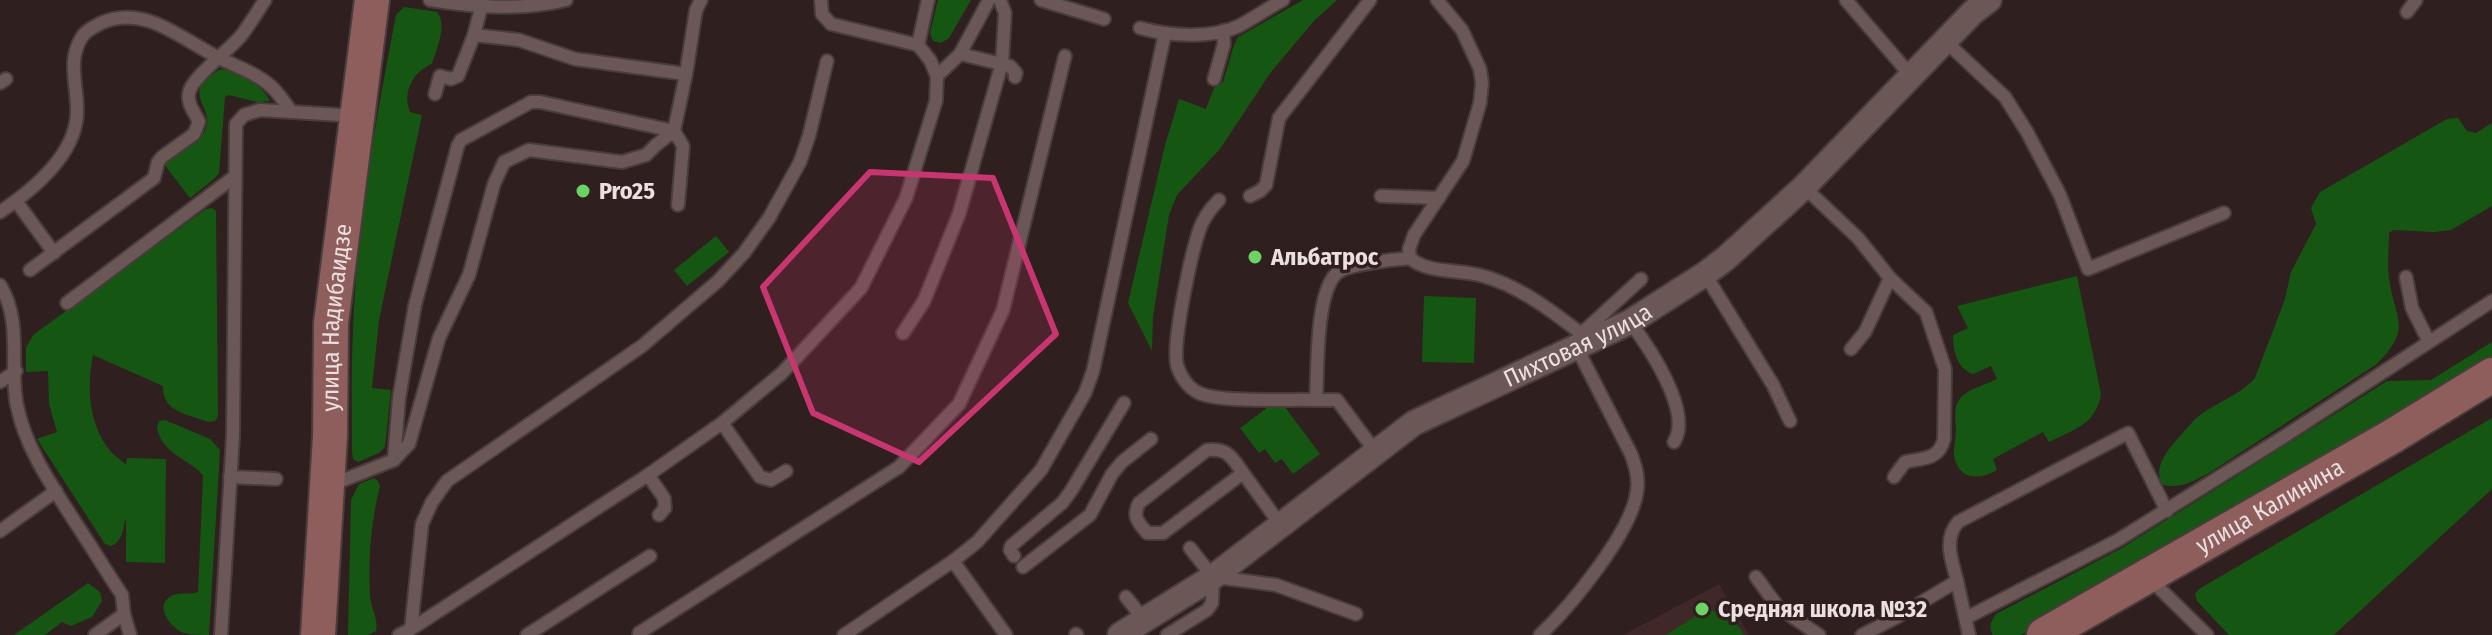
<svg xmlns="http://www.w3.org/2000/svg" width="2492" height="635" viewBox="0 0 2492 635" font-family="'Fira Sans Condensed',sans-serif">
	<rect width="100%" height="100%" fill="#2f1f1e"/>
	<path fill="#3f2827" d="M1719,584L1749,635H1623Z"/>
	<g fill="#165613">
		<path d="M938,0H971L949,38L941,43L933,41L930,33Z"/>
		<path d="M1303,0H1337L1314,21L1271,72L1220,149L1177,195L1169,215L1153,317L1152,351L1128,303L1165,145L1179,99L1206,109L1214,88L1223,82L1234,45L1238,37Z"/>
		<path d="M404,7L437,12C448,26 436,49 432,64C413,71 402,93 410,112L422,115L379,320L372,388L391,390L385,447L379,453L358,462L353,459L352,451C352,410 351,369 353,329C357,223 376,119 396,15Z"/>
		<path d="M221,69C238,72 263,85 270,101L257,102L229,95L225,97L219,173L214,179L190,198L164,164C176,155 197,145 204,132C219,107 175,95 221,69Z"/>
		<path d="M2458,118L2467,131L2476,133L2492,123V206L2451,230L2434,232L2393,230L2389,233C2389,248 2387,264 2389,278C2395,321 2413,327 2377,364L2209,473C2194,481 2180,489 2163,485C2148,463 2181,437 2194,420C2213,403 2238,397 2255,378L2285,299L2291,272L2316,224L2311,208L2320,192L2447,119Z"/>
		<path d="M212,208L216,211L218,416L215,421L208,422C188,414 162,412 163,386L93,355C87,386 88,421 108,448C112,454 121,460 126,465L127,458L166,459L165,563L126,562V519C122,528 124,541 111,546L105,544L37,439L57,432L49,404L48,371L26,372V348L33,335L206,209Z"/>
		<path d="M716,236L729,252L687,286L674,270Z"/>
		<path d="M2077,276L2101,394C2096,425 2074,429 2049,442L2043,432L1993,459L1997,470C1980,480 1959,481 1954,456C1953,448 1956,439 1956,431C1956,422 1953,408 1959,400C1966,389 1986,385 1997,379L1991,366L1973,374C1957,369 1953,350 1953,335L1968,328L1957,306Z"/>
		<path d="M1424,296L1476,298L1474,363L1422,362Z"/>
		<path d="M2492,342V370L2021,635H1993C1988,627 1991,621 1996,614L2122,548L2387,381L2431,380Z"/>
		<path d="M1279,399L1320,454L1293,474L1282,459L1275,463L1265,449L1259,453L1240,428Z"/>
		<path d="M2492,418V489L2334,635H2229L2197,601L2195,594L2199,589Z"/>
		<path d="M165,420L210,439L220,450L209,635C201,635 192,635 184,633C171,628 152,605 173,595C181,592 190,595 198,592L203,475C187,458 161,453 157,427L159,421Z"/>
		<path d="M374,478L378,481L380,486C371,521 368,558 370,594C370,607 379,619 376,631L368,635H348L351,500L359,484Z"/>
		<path d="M88,583L100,592L102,601L92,617L71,626L62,622L45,635H14Z"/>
		<path d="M1709,611C1728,611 1735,620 1744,635H1666L1699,614Z"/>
	</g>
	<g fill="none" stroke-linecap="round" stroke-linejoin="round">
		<defs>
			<g id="service">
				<path d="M430,0C475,7 521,11 566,0"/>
				<path d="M1041,0L1104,19"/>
				<path d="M1437,0L1462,30L1480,69L1482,83L1480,103L1463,161L1414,235L1409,249L1410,258C1428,274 1460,269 1483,276C1523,287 1558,316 1591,341"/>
				<path d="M1846,0L1912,77"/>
				<path d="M2407,12L2416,0"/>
				<path d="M1140,28C1169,36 1211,39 1239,26C1254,18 1268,8 1283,0"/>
				<path d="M1945,41L2005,97L2027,132L2060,195L2088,269L2224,213"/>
				<path d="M918,45L928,0"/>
				<path d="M960,54L1010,66L1016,73L1015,77"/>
				<path d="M686,74L696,10L701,0"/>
				<path d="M937,76L960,54L989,0"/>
				<path d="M1214,79L1224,44L1223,31"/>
				<path d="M0,83L6,79"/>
				<path d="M435,94L440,76L451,79L458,76L474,35"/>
				<path d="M1804,187L1858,238L1890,278L1926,312L1945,369L1944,439C1939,460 1923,458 1905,462L1894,477"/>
				<path d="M1250,196L1260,191L1266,185L1279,118L1370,0"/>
				<path d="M1381,196L1439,198"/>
				<path d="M1219,200C1210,209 1203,218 1199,231C1191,255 1172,342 1177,365C1180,376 1188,388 1199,393C1221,403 1289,399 1316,400"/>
				<path d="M16,201L54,253"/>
				<path d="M0,212C33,190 79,153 77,108C77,83 67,60 82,37C86,30 94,27 101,23C145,4 181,39 219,58C235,66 252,71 267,83C277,90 284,102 291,111"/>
				<path d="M30,270L154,178L158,162L162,157L194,134L199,122C195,112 187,105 189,93C191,78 228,51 240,37C249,26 257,12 265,0"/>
				<path d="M1705,274L1773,385L1790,421"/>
				<path d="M2406,277L2412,308L2429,342"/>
				<path d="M0,285C23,322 9,367 17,406C26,449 52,486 75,522C91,546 106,571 122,595L124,614"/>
				<path d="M67,303L234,177"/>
				<path d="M1630,322C1649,347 1693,412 1674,442"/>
				<path d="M903,333L924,301L959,214L1002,63L1005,13L1000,0"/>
				<path d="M1581,334L1641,279"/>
				<path d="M1851,349L1865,332L1890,278"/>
				<path d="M0,382L16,371"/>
				<path d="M722,423L760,477L771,480L786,471"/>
				<path d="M1375,451L1337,400H1316C1318,371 1315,293 1337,273C1349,263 1393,260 1410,258"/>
				<path d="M394,460L399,398L415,305L458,145L461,140L531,102H540L674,131L686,74L575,59L519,40L474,35L483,0"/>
				<path d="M1243,473C1232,458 1229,448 1207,450L1139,503C1132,517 1138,522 1147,533H1163L1243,473L1280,524"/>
				<path d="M648,475L664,498L665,508L659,515"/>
				<path d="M230,477L276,479"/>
				<path d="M331,485L394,460L409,444L439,338L469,275L494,184L504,162L529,150L622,162L646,155L656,145L674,131L683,146L678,205"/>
				<path d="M0,531L56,491"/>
				<path d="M1014,556L1010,550L1011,546L1062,503L1071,491L1124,403"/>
				<path d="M953,561L1006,635"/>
				<path d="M1023,567L1090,515L1112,474L1122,462L1151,439"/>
				<path d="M1216,577L1276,585L1356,614"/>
				<path d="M1756,577L1778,607L1819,635"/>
				<path d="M2149,578L2207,635"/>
				<path d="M1957,581C1952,560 1943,540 1958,522L2128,433L2167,511"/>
				<path d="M1126,597L1145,621"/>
				<path d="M1966,618L2118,540L2285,436L2492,301"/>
				<path d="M411,629L422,524L432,502L447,481L642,346L718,281L744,253L769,218L800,162L809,136L827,61"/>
				<path d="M639,633L899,467L959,404L1003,310L1065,56"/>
				<path d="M1076,634L1077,635"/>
				<path d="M95,635L124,614L130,635"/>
				<path d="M221,635L233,436L236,124L244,115L260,110L357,116"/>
				<path d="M399,635L411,629L648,475L722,423L782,373L861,288L906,198L936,101L937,76L930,60L918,45L831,24L822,14L821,0"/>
				<path d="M527,635L650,556"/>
				<path d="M844,635L953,561L977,542L1041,470L1085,393L1093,371L1165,33"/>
				<path d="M1167,635L1207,610L1212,603L1213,577L1190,548"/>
				<path d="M1540,635C1570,607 1632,532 1637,491C1639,478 1636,467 1631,454L1577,348"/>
				<path d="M1862,635L1897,617L1957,581L1969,635"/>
			</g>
			<g id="minor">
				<path id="s1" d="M1120,635L1213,577L1414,423L1630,322L1705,274L1725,259L1804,187L1973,12L1989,0"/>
			</g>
			<g id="secondary">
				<path id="s2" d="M318,635L330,436L331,323L372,0"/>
				<path id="s3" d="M2044,635L2391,437L2492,375"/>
			</g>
		</defs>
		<use href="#service" stroke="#493c3c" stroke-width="16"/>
		<use href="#minor" stroke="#493c3c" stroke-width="28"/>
		<use href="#secondary" stroke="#493c3c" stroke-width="38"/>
		<use href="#service" stroke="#6b5856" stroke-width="12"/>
		<use href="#minor" stroke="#6b5856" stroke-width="24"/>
		<use href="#secondary" stroke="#8d5e5c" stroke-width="34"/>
	</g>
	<path fill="#c8366f" fill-opacity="0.2" stroke="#c8366f" stroke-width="6" stroke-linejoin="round" d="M870,172L993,178L1056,334L919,462L813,413L763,287Z"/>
	<g fill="#6ad363" stroke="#2f1f1e" stroke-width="3">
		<circle cx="583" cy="191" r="8"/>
		<circle cx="1255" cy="257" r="8"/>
		<circle cx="1702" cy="609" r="8"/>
	</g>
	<g text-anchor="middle" stroke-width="7" stroke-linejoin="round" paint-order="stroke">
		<g font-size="24" font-weight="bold" fill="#ebdfdf" stroke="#2f1f1e" text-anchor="start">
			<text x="599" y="199">Pro25</text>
			<text x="1271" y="265">Альбатрос</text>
			<text x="1718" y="617">Средняя школа №32</text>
		</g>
		<g font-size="24" fill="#ebdfdf" stroke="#2f1f1e">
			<text dy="8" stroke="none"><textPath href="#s2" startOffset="318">улица Надибаидзе</textPath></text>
			<text dy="8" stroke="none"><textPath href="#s1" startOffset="544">Пихтовая улица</textPath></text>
			<text dy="8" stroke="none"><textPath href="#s3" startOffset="260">улица Калинина</textPath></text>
		</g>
	</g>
</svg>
